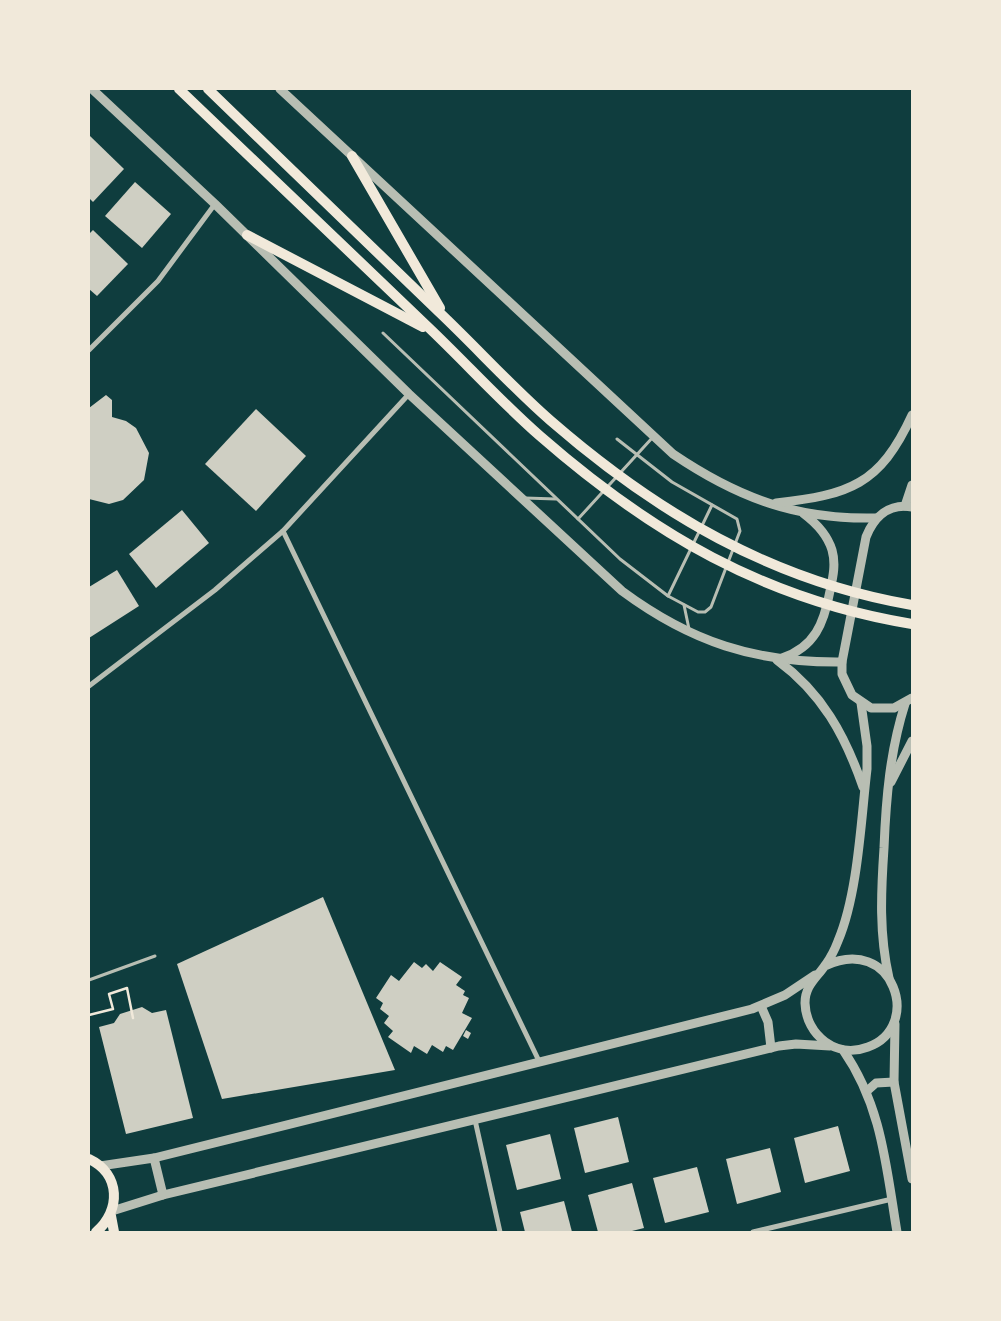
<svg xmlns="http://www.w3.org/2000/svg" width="1001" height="1321" viewBox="0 0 1001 1321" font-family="'DM Sans',sans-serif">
	<rect width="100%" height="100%" fill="#0f3d3e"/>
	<g fill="#cfcfc3">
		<path d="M89,135L124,169L93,202L89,198Z"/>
		<path d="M135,182L171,214L142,248L105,216Z"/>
		<path d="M93,230L128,264L97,296L89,289V234Z"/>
		<path d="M106,395L112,400V417L126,421L136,428L149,453L144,480L123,500L109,504L89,499V408Z"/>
		<path d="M256,409L306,456L256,511L205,464Z"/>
		<path d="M182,510L209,543L156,588L129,554Z"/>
		<path d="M117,570L139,606L89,638V587Z"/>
		<path d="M323,897L395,1070L222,1099L177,964Z"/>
		<path d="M414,962L422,968L426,964L433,971L440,962L462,977L456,985L465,991L463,995L469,998L462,1013L472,1018L453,1050L446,1046L443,1052L432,1045L427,1054L414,1046L411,1053L388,1037L393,1031L384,1023L389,1016L380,1009L383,1003L376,998L391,975L399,981Z"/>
		<path d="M142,1007L152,1013L166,1010L193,1118L126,1134L99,1027L114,1023L120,1014Z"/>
		<path d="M466,1030L471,1033L468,1039L463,1036Z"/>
		<path d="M618,1117L629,1162L585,1173L574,1128Z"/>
		<path d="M838,1126L850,1171L805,1183L794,1138Z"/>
		<path d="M550,1134L561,1179L517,1190L506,1145Z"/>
		<path d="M770,1148L781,1192L737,1204L726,1159Z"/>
		<path d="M697,1167L709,1212L665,1223L653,1178Z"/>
		<path d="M632,1183L644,1228L628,1232H598L588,1195Z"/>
		<path d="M564,1201L572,1232H525L520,1212Z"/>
	</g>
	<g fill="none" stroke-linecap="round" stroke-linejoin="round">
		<path stroke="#f1e9da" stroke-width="2.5" d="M89,1015L113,1009L109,994L127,988L133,1018"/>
		<g stroke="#b8beb3" stroke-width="3">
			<path d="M383,333L620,559L668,596L698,612H705L711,607L740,531L737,519L672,482L617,439"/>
			<path d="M525,498L556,499"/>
			<path d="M578,519L653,437"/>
			<path d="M668,596L712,505"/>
			<path d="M684,605L689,629"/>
			<path d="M89,980L155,956"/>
		</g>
		<g stroke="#b8beb3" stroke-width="5">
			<path d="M89,350L158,281L215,204"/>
			<path d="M283,531L539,1061"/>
			<path d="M89,686L215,590L283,531L409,394"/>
			<path d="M475,1120L500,1232"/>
			<path d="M753,1232L892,1199"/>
		</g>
		<g stroke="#b8beb3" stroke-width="9">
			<path d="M92,89L215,204L409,394L622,591C691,642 755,663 842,662"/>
			<path d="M280,89L673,454C738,498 797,520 876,518"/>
			<path d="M776,503C849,495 880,485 912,415"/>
			<path d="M905,506L912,485"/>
			<path d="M912,507C889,503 874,517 866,537L842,662V674L852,695L871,708H894L912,698"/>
			<path d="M782,658C815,647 824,623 830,591C833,577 836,564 832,550C827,534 816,523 804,514"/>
			<path d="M777,660C822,693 845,735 863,787"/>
			<path d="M891,782L912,741"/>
			<path d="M825,966C893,933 924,1027 868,1047C837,1059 806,1036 805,1003C805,985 817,978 826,964C831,957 835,949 838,941C858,894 861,820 867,769V746L861,703"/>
			<path d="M889,978C879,934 881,892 884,848C886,798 890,751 905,704"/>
			<path d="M761,1006L768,1022L771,1048"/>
			<path d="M895,1024L894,1082L912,1179"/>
			<path d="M843,1050C882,1106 886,1166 897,1232"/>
			<path d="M867,1091L876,1083L894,1082"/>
			<path d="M154,1158L163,1195"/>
			<path d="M100,1166L154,1158L752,1009L785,995L815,975"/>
			<path d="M112,1211L163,1195L779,1046L796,1044L830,1046"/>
		</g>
		<g stroke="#f1e9da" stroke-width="10">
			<path d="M89,1159C121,1174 121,1211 96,1232"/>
			<path d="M111,1216L114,1232"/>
		</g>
		<g stroke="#f1e9da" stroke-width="10">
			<path d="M179,89C262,168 345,247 427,326C465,362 501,402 540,436C651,533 765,600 912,624"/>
			<path d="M208,89C285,163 362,237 439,312C477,348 512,387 551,421C657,513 772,581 912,605"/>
			<path d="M352,156L440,308"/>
			<path d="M247,235L423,327"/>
		</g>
	</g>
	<rect width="1001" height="1321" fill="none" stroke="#f1e9da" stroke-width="180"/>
</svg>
